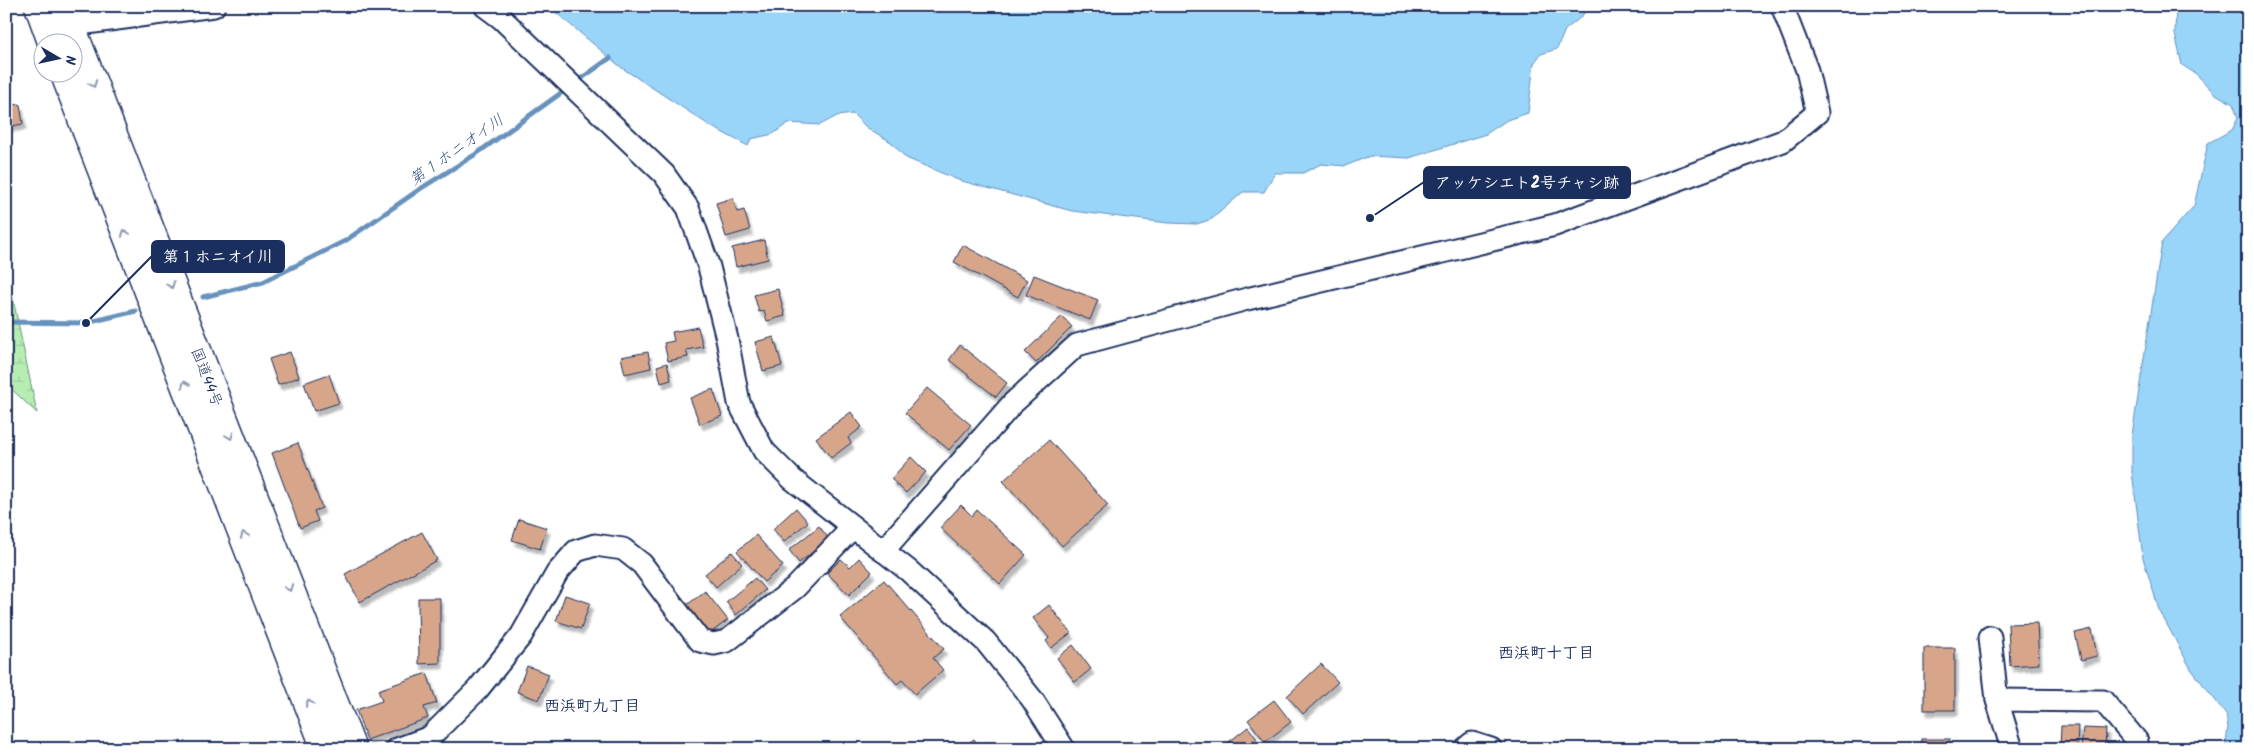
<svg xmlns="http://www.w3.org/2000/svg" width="2254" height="755" viewBox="0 0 2254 755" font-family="Kalam,'Klee One',sans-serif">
	<defs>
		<pattern id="wetland-marsh" width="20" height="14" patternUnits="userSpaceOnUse" patternTransform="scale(1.25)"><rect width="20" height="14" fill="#b6eeb2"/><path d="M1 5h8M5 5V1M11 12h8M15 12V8" fill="none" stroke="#9ccc9c"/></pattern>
		<filter id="shadow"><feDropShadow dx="3" dy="5.5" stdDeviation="1" flood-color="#0004"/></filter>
	</defs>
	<rect width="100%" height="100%" fill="#fff"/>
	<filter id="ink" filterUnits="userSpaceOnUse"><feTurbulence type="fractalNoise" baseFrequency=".02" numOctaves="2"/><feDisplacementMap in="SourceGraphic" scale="10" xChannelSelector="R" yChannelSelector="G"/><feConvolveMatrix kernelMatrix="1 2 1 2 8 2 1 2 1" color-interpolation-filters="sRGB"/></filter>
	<g filter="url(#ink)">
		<path fill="url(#wetland-marsh)" stroke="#688e88" d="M6,291L12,294L37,413L6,384Z"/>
		<g fill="#99d4f9" stroke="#6792bb">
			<path d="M548,6H1590L1580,18L1565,30L1557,49L1541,54L1534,63L1528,113L1507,120L1486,134L1409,158L1370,156L1345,166L1321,164L1303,173H1275L1264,192H1243L1212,219L1197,224L1168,223L1072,211L958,180L906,158L891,142L866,127L853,114L837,116L820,125L788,123L773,134L751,139L748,146L712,127L622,68Z"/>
			<path d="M2176,6H2248V749H2225L2228,728L2226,714L2191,669L2159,610L2143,558L2132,472V435L2162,242L2194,206L2208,143L2232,130L2238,118L2233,104L2214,93L2196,74L2182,65L2175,34Z"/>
		</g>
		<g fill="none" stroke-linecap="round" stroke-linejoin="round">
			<g stroke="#6792bb" stroke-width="5">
				<path d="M575,83L610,58"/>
				<path d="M203,297L263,282L345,241L420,189L476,154L568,88"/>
				<path d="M6,322L86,323L136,311"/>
			</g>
		</g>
		<g fill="#d7a68a" stroke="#1b2f5e" filter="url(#shadow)">
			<path d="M20,104L23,124L6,127V106Z"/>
			<path d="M733,198L737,212L744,210L750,230L726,237L716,203Z"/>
			<path d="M764,240L768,259L736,267L732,248Z"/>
			<path d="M963,245L1027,280L1018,297L954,262Z"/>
			<path d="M1034,275L1098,300L1090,320L1026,295Z"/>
			<path d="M778,289L785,316L767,321L764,311L759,312L754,295Z"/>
			<path d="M1062,316L1072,327L1036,363L1025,352Z"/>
			<path d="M698,327L703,347L686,350L688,357L668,361L664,343L674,341L672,332Z"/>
			<path d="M774,337L782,366L763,371L755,342Z"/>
			<path d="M960,345L1007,383L996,397L949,360Z"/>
			<path d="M290,352L299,377L278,385L269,359Z"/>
			<path d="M648,352L651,368L625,374L621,357Z"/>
			<path d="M667,363L671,380L661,383L657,366Z"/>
			<path d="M329,374L339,403L314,411L304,383Z"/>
			<path d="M927,388L971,425L949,450L905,413Z"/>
			<path d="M713,389L722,416L700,424L690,398Z"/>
			<path d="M851,412L862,427L848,438L851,443L831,458L816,438Z"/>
			<path d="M1049,440L1108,505L1062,546L1003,481Z"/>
			<path d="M298,443L322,508L314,511L318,521L300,528L272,453Z"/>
			<path d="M911,457L926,472L906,493L891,479Z"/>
			<path d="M961,505L972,516L977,510L1026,555L1000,584L940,528Z"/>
			<path d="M796,508L808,522L784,542L773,529Z"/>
			<path d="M519,519L547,528L540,549L512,540Z"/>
			<path d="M819,526L829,539L799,563L789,550Z"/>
			<path d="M422,532L437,560L360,602L345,574Z"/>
			<path d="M756,535L783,566L764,582L737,551Z"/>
			<path d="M732,552L742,564L716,587L705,574Z"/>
			<path d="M859,558L872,572L849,595L827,573L841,559L850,567Z"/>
			<path d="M755,578L765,590L736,615L726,602Z"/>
			<path d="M884,580L944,649L933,658L943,670L915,694L902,680L897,684L840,617Z"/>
			<path d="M705,591L728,620L709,634L687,605Z"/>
			<path d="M565,595L590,603L581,629L556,621Z"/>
			<path d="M418,598H440V663L419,664Z"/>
			<path d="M1049,605L1071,633L1051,648L1046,641L1049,638L1033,618Z"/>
			<path d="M2037,623L2039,664L2010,666L2008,624Z"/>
			<path d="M2092,629L2097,656L2081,660L2075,633Z"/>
			<path d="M1073,645L1091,669L1075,682L1057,658Z"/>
			<rect x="1924" y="648" width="31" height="62"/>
			<path d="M1321,664L1338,682L1303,714L1287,696Z"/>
			<path d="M527,666L549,674L539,700L517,692Z"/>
			<path d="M427,673L437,703L424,707L428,718L367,740L356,710L382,701L378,690Z"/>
			<path d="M1274,700L1291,722L1265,742L1248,720Z"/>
			<path d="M2061,726H2078L2077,749H2060Z"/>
			<path d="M1248,727L1257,739L1244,749H1228L1225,745Z"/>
			<path d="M2083,728L2106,729L2105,749H2081Z"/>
			<path d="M974,739L981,749H960Z"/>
			<rect x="1921" y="739" width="29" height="10"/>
		</g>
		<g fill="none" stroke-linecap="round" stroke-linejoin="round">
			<defs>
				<g id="minor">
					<path d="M485,6L501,18L664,174L688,208L709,267L727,339L739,403L764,451L792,479L909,571L986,642L1032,699L1064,749"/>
					<path d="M57,27L214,6"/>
					<path d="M883,551L1013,403L1077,345L1247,299L1555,225L1783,141L1817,113L1807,70L1782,6"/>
					<path d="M1990,637L1997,700L2012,749"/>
					<path d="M1997,700L2103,701L2137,741L2136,749"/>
					<path d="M397,749L430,737L478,689L521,636L557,573L576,551L595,545L623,549L642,564L700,641L714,644L727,641L795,588L853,527"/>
					<path d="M1465,749L1472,743L1491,749"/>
				</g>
				<g id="highway">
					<path d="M39,6L52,42"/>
					<path d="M63,6L352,749"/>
					<path d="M64,72L326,749"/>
				</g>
			</defs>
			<use href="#minor" stroke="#1b2f5e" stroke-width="25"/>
			<use href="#highway" stroke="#1b2f5e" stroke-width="31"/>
			<use href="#minor" stroke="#fff" stroke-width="21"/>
			<use href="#highway" stroke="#fff" stroke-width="28"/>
		</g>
		<defs><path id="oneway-chevron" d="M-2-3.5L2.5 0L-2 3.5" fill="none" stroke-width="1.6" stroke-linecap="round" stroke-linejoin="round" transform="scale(1.25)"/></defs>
		<g stroke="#8d97ae">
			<use href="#oneway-chevron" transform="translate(93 84) rotate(69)"/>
			<use href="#oneway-chevron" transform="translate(125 233) rotate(-111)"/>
			<use href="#oneway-chevron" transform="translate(171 285) rotate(69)"/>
			<use href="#oneway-chevron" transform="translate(185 384) rotate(-111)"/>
			<use href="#oneway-chevron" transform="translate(230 436) rotate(69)"/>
			<use href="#oneway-chevron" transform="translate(244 535) rotate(-111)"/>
			<use href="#oneway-chevron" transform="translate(289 588) rotate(69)"/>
			<use href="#oneway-chevron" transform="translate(309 703) rotate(-111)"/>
		</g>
	</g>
	<g text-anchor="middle" stroke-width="4" stroke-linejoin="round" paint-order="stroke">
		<g font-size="15" fill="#1b2f5e" stroke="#fff">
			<text transform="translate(207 377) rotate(69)" y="5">国道44号</text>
		</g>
		<g font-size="16" font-style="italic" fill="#3a5885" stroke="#fff">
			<text transform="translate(456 149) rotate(-35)" y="6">第１ホニオイ川</text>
		</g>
		<g font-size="16" font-weight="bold" fill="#1b2f5e" stroke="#fff">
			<text x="1546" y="658">西浜町十丁目</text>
			<text x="592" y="711">西浜町九丁目</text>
		</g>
	</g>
	<path fill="none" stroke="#1b2f5e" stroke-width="2" d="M1370 218L1424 182M86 323L152 256"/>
	<g fill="#1b2f5e" stroke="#fff" stroke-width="2">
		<circle cx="1370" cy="218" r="5"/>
		<circle cx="86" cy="323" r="5"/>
	</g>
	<g fill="#1b2f5e" stroke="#1b2f5e" stroke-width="2">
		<rect x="1424" y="167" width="206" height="31" rx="5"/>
		<rect x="152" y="241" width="132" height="31" rx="5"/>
	</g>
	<g font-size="16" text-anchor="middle" font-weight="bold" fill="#fff">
		<text x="1527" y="188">アッケシエト2号チャシ跡</text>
		<text x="218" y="262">第１ホニオイ川</text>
	</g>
	<rect width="2254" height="755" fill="none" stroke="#fff" stroke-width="25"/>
	<rect x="12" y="12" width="2229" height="730" fill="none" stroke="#1b2f5e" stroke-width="2" filter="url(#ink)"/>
	<g transform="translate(58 58) rotate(99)"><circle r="24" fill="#ffffff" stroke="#a4acbf"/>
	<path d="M0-4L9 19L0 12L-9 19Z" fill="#1b2f5e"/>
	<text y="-8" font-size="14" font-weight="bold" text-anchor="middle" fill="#1b2f5e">N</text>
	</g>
</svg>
